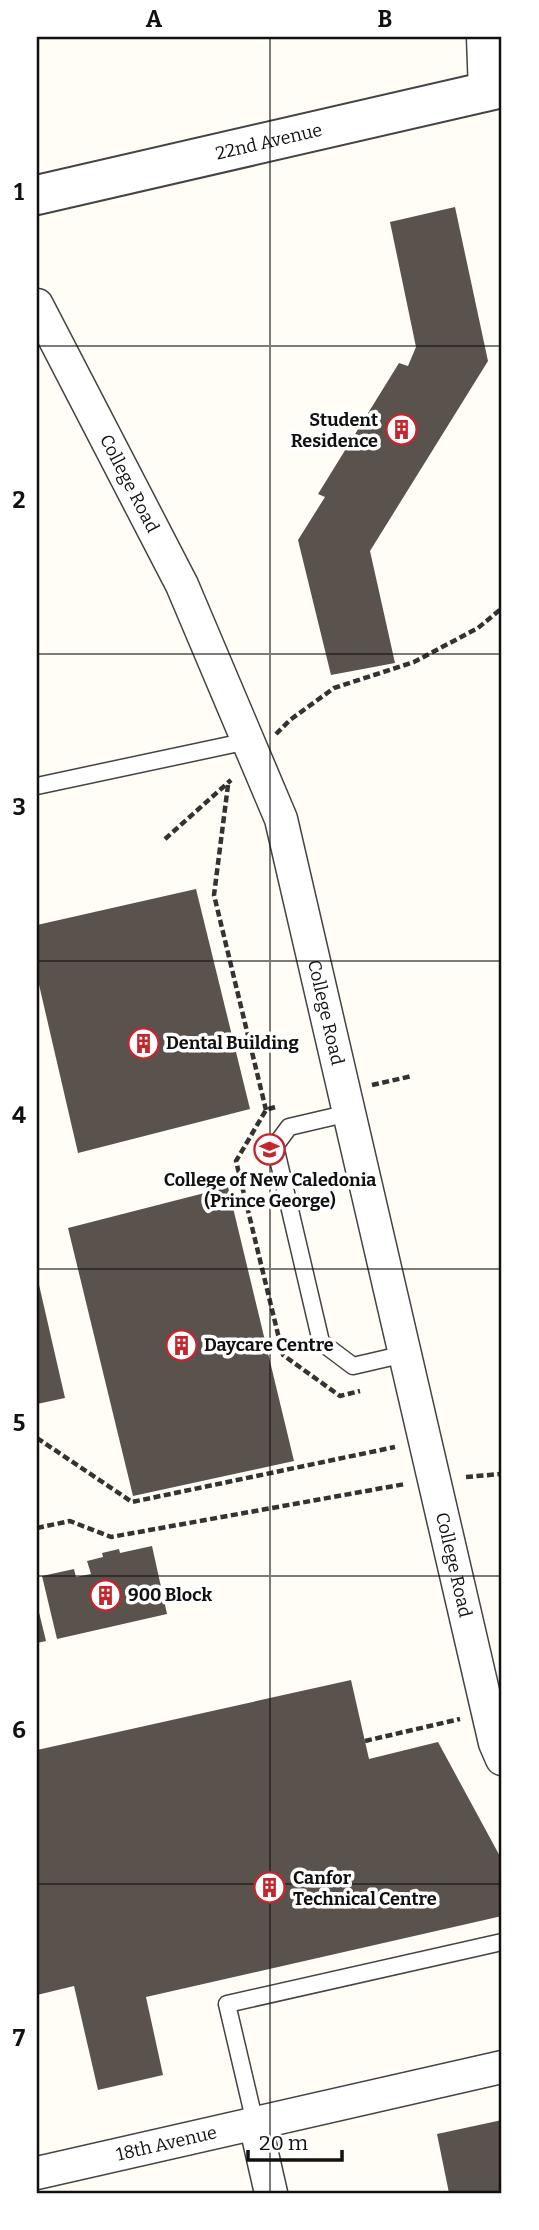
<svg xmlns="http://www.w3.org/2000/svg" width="539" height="2230" viewBox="0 0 539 2230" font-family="Bitter,serif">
	<rect width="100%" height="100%" fill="#fffdf5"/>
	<g fill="#5a524d">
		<path d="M455,207L488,361L370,551L395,663L331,675L298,540L325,497L318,494L399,363L408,366L416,347L390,222Z"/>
		<path d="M196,889L250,1109L78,1153L37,976V925Z"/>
		<path d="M228,1187L294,1461L133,1496L68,1228Z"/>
		<path d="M37,1276L65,1398L37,1404Z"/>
		<path d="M152,1546L167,1614L57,1639L42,1576L74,1569L76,1577L91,1574L87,1561L103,1557L102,1553L119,1549L120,1553Z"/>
		<path d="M37,1604L46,1641L37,1643Z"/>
		<path d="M351,1680L369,1759L438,1742L502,1860V1916L146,1997L163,2075L98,2090L74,1986L37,1995V1750Z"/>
		<path d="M502,2120V2193H449L437,2134Z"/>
	</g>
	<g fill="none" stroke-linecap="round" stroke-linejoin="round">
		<defs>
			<g id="service">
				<path d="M37,786L248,741"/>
				<path d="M349,1113L289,1127L275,1146L321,1342L353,1366L405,1354"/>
				<path d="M255,2123L227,2004L502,1942"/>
			</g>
			<g id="minor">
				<path d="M483,37L485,92"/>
				<path id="s1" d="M37,305L182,585L281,819L495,1743L502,1759"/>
				<path d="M255,2123L271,2193"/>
				<path id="s2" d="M37,2173L502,2067"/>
			</g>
			<g id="tertiary">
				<path id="s3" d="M37,195L502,88"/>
			</g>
		</defs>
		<use href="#service" stroke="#444" stroke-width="19"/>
		<use href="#minor" stroke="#444" stroke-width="35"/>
		<use href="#tertiary" stroke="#444" stroke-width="42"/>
		<g stroke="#333" stroke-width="4.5" stroke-dasharray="7 3.5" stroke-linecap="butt">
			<path d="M276,734L290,720L334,688L414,662L478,628L502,608"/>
			<path d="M228,785L214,895L266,1110"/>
			<path d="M165,839L231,780"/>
			<path d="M372,1085L412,1076"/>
			<path d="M275,1107L266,1110L236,1161L283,1355L340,1396L360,1391"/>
			<path d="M37,1438L132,1502L395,1447"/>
			<path d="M466,1477L500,1474"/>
			<path d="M37,1528L70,1521L111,1537L405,1484"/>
			<path d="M365,1741L460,1719"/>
		</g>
		<use href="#service" stroke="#fff" stroke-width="16"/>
		<use href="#minor" stroke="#fff" stroke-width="32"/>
		<use href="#tertiary" stroke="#fff" stroke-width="38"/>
	</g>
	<path fill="none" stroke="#111" stroke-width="2" stroke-opacity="0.55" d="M270,37V2193M37,346H502M37,654H502M37,961H502M37,1269H502M37,1576H502M37,1884H502"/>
	<defs>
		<symbol id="building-ring" viewBox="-11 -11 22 22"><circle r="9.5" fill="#fff" stroke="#c4262e" stroke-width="1.5"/><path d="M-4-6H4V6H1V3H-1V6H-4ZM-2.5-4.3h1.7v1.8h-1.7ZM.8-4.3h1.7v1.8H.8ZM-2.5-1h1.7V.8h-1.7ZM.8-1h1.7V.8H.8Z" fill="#c4262e"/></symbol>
		<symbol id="university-ring" viewBox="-11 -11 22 22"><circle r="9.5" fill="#fff" stroke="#c4262e" stroke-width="1.5"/><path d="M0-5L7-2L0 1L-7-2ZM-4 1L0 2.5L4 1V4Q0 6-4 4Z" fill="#c4262e"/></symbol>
	</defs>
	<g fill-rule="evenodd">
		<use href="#building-ring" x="384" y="412" width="35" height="35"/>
		<use href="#building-ring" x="126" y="1026" width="35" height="35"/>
		<use href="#university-ring" x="252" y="1132" width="35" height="35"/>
		<use href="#building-ring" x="164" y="1328" width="35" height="35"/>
		<use href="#building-ring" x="88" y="1578" width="35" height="35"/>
		<use href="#building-ring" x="252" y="1870" width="35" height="35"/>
	</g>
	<g text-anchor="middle" stroke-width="7" stroke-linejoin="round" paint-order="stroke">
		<g font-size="18" fill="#111" stroke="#fff">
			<text dy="6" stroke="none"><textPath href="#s3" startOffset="238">22nd Avenue</textPath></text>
			<text dy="6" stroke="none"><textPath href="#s1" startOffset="201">College Road</textPath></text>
			<text dy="6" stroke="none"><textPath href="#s1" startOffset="768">College Road</textPath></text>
			<text dy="6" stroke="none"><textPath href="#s1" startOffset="1335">College Road</textPath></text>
			<text dy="6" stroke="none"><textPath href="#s2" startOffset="133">18th Avenue</textPath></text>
		</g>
		<g font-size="18" font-weight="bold" fill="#111" stroke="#fff" text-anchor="start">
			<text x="378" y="426" text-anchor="end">Student<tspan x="378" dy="21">Residence</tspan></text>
			<text x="166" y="1049">Dental Building</text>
			<text x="270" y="1186" text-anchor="middle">College of New Caledonia<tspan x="270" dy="21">(Prince George)</tspan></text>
			<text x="204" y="1351">Daycare Centre</text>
			<text x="128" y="1601">900 Block</text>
			<text x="293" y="1884">Canfor<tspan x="293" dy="21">Technical Centre</tspan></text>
		</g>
	</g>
	<rect width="539" height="2230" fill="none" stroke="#ffffff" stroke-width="77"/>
	<path d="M248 2150v10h94v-10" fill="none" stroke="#111111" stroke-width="3.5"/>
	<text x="259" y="2150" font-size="21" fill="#111111" stroke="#ffffff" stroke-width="5" paint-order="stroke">20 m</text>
	<rect x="38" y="38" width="462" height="2154" fill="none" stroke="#111" stroke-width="2.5"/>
	<g font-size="23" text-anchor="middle" font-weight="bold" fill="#111">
		<text x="154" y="27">A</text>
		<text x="385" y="27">B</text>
		<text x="19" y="200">1</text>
		<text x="19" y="508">2</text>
		<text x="19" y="815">3</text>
		<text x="19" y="1123">4</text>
		<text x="19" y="1431">5</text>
		<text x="19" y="1738">6</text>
		<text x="19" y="2046">7</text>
	</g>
</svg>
